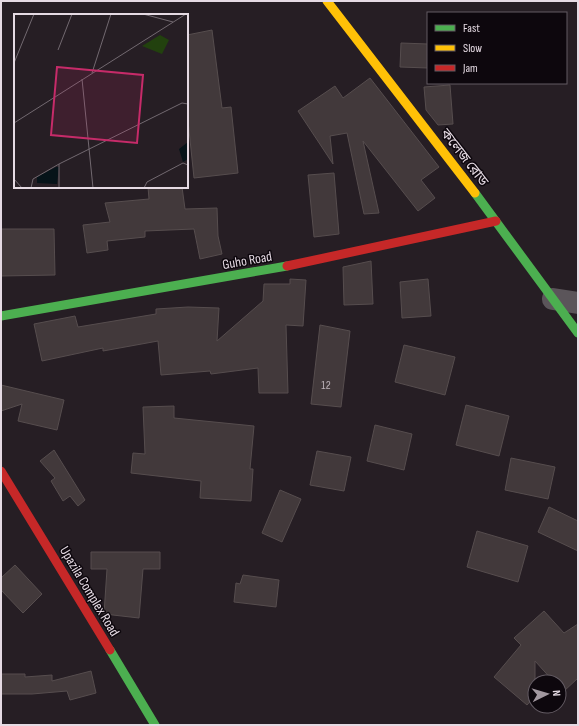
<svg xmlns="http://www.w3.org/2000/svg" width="579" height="726" viewBox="0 0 579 726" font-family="'Sofia Sans Condensed','Noto Sans Bengali',sans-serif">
	<rect width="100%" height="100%" fill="#261e24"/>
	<g fill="#42393b" stroke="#564d4e">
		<path d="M212,30L222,108L231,107L238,173L194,178L187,111V35Z"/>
		<path d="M401,43L428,44V68L400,67Z"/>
		<path d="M370,78L439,167L421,180L435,198L418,211L363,141L379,213L364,214L347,133L330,136L333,164L298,111L335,86L343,98Z"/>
		<path d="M450,85L453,124L438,125L426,110L424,87Z"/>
		<path d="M334,173L339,234L314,237L308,175Z"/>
		<path d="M148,187H182L185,209L217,208L218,236L222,254L200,259L194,229L145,231V237L107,241L108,250L87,253L83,225L110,222L105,203L149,199Z"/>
		<path d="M1,229H54L55,275L1,276Z"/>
		<path d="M371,261L373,304L344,305L343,267Z"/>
		<path d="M290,279L306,280L303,326L286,325L288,393H259L258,368L211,374L210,371L161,375L158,341L103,351V348L42,361L34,324L75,316L78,327L156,314V309L188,307L219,308L217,341L263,301L264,284H290Z"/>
		<path d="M428,279L431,316L402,318L400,282Z"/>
		<path d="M320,325L350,331L341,407L311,404Z"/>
		<path d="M404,345L455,357L445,395L395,382Z"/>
		<path d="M1,385L64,400L57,430L18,421L22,404L1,411Z"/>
		<path d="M466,405L509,416L499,456L456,445Z"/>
		<path d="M174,406V418L254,426L250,469H253L251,501L200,498L201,481L131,473L133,453L145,454L143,407Z"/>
		<path d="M375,425L412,434L404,470L367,461Z"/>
		<path d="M54,450L85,500L78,506L70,496L63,501L51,481L55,478L40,461Z"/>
		<path d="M317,451L351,457L344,491L310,485Z"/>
		<path d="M511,458L555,467L548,499L505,490Z"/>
		<path d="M280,490L301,499L282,542L262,533Z"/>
		<path d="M549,507L578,521V551L538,532Z"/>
		<path d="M477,531L528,546L518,582L467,567Z"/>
		<path d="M91,552H160V569H143L139,618L104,614L107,569H91Z"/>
		<path d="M15,565L42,594L23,613L1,590V578Z"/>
		<path d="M243,575L279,580L276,607L234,602L236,583L240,584Z"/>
		<path d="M544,611L564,633L578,624V678L563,692L559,688V682H554L535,661V696L527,705L494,677L521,645L514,638Z"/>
		<path d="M91,671L96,693L70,700L67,691L32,694H1V674H25V677L52,675V681Z"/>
	</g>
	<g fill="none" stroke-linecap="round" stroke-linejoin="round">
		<path stroke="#5b555a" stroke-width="22" d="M553,299L578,303"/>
		<g stroke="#4caf50" stroke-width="9">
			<path d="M475,193L578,333"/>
			<path d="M1,316L287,266"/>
			<path d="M110,650L155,725"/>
		</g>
		<path stroke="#ffc107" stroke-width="9" d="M327,1L475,193"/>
		<g stroke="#c62828" stroke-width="9">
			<path d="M287,266L496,221"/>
			<path d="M1,471L110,650"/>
		</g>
	</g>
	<g text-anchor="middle" stroke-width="3" stroke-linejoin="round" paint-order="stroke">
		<g font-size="12" fill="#bcb2b9">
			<text x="326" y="389">12</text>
		</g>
		<g font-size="14" fill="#e5dae3" stroke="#0d070d">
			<text transform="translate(465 157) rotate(52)" y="5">কলেজ রোড</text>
			<text transform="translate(247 260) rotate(-10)" y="5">Guho Road</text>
			<text transform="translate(90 591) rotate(59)" y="5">Upazila Complex Road</text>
		</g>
	</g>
	<g transform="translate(14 14)">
		<rect width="174" height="174" fill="#261e24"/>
		<path d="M146,21L155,26L148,40L128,32Z" fill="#22410e"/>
		<path d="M174,128V145L169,148L165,135ZM42,153H45L43,170L23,169V163Z" fill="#061319"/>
		<path fill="none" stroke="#726970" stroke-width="1" d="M129,0L159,8M44,36L58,0M0,49L20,0M78,59L97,0M68,65L79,174M0,109L172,0M45,150L168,89L174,90M0,165L8,174M17,174L19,165L45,150V174M130,174L133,168L169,149L174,151"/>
		<path fill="#c62b69" fill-opacity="0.15" stroke="#c62b69" stroke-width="2" d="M43,53L129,61L123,129L37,121Z"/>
		<rect width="174" height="174" fill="none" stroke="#e5dae3" stroke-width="2"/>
	</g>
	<rect width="579" height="726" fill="none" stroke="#e5dae3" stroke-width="4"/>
	<rect x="427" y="12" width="140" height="72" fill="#0d070d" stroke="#635b63"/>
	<rect x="435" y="25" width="20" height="6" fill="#4caf50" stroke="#635b63"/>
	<text x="463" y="32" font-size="12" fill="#e5dae3">Fast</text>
	<rect x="435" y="45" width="20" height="6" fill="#ffc107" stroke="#635b63"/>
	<text x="463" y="52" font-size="12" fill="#e5dae3">Slow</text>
	<rect x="435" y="65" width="20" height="6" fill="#c62828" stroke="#635b63"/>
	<text x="463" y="72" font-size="12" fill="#e5dae3">Jam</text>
	<g transform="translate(547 694) rotate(85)"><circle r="19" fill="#0d070d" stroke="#635b63"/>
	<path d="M0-3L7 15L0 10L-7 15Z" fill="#a298a0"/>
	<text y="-6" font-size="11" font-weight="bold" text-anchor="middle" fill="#e5dae3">N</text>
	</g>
</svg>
